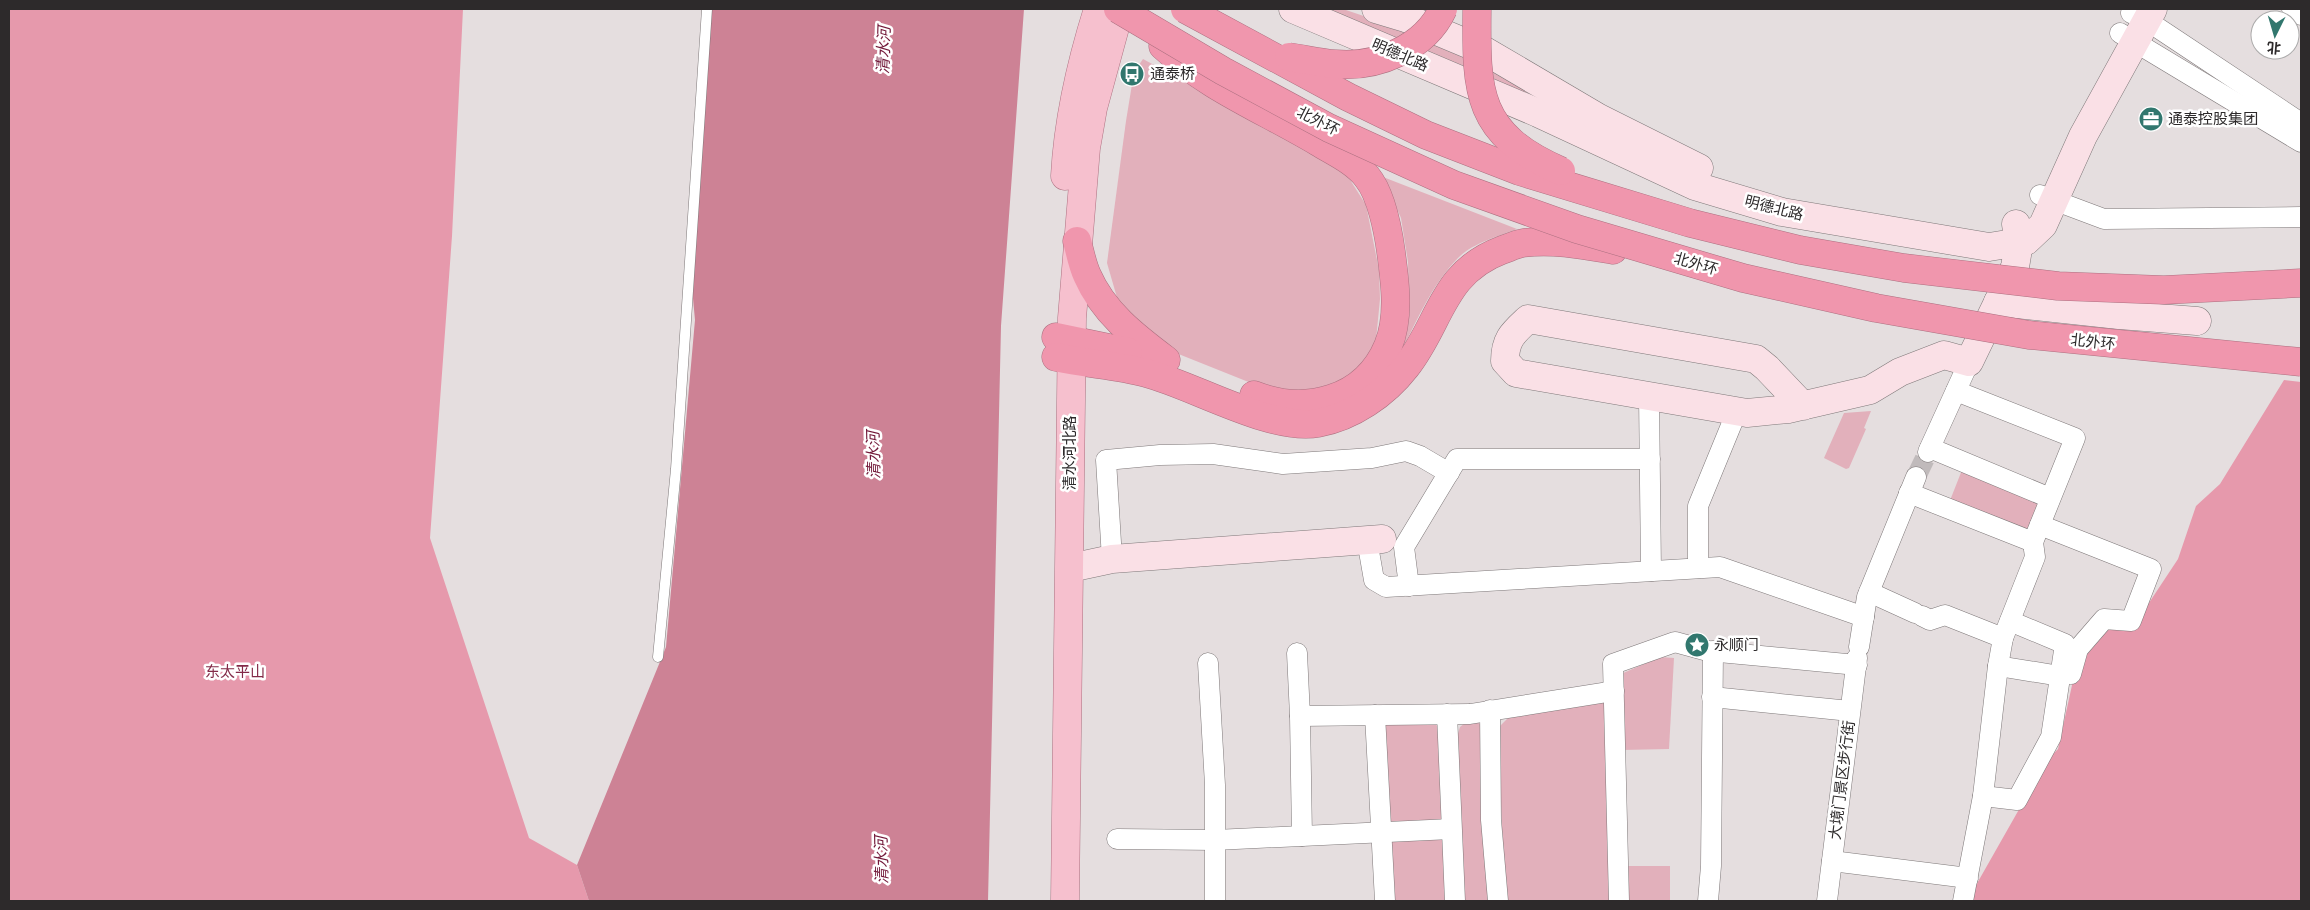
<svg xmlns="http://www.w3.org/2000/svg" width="2310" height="910" viewBox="0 0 2310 910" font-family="'IBM Plex Sans','Noto Sans SC',sans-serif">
	<rect width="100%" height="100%" fill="#e5dedf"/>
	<g fill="#e2b0bb">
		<path d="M1316,9H1343L1452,46L1587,123Z"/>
		<path d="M1143,59L1317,153L1347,175L1366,205L1379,270L1380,299L1376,340L1363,364L1342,383L1319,392H1293L1256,385L1166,349L1118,301L1107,263L1126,121L1134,72Z"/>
		<path d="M1383,177L1517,229C1499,236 1471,244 1458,258C1431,285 1415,325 1398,358L1409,315L1408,262L1401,218Z"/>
		<path d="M1871,411L1864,428L1866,429L1849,468L1846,469L1824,458L1844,413Z"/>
		<path d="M1962,470L2044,503L2030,536L1949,503Z"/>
		<path d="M1660,657L1674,658L1669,749L1622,750L1621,674Z"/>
		<path d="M1605,702L1611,901H1505L1498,728L1512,714Z"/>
		<path d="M1434,719L1441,736L1443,816L1438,824L1392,826L1388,821L1384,726L1389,721Z"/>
		<path d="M1470,719L1477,720L1484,730L1492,901H1462L1455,743L1460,727Z"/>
		<path d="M1439,835L1446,840L1449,901H1392L1389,844L1393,839Z"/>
		<path d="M1627,866H1670V901H1628Z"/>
	</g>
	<g fill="#e699ac">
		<path d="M9,9H463L452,236L430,538L529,838L577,865L589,901H9Z"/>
		<path d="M2284,380L2301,382V901H1969L1971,894L2047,760L2058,749L2076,667L2114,623L2135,624L2178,559L2196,506L2220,484Z"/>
	</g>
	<path fill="#cd8295" d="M711,9H1024L1001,326L988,901H589L577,865L666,647L695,320L691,277Z"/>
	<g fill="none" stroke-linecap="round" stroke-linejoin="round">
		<path stroke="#c0babb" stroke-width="20" stroke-dasharray="20 10" stroke-linecap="butt" d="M1916,477L1928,452"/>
		<defs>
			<path id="lane" d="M658,657L676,469L707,9"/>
			<g id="street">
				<path d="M2292,9L2301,15"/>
				<path d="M2131,13L2146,20L2301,123"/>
				<path d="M2120,33L2301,142"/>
				<path d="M2040,195L2104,219L2301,217"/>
				<path d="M1649,395L1651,571"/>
				<path d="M1930,448L2050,498"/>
				<path d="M1928,452L1969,362"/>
				<path d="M1909,493L2033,542L2075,438L1956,391"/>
				<path d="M2040,525L2151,569L2131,621L2104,619L2078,649L2071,674"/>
				<path d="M1367,540L1374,580L1386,587L1720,567L1864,617"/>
				<path d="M1112,559L1106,460L1160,455L1213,454L1283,464L1372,458L1406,451L1420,456L1449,473"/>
				<path d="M1698,568V506L1737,411"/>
				<path d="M1409,586L1404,547L1457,459H1650"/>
				<path d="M1869,592L1915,613"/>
				<path d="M1922,616L1930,620L1945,615L2003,638L2035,557L2033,542"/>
				<path d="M2003,638L1998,666L1983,796L2017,800L2051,737L2065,644L2010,621"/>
				<path d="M1859,647L1867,597L1916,477"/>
				<path d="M1297,653L1300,716L1470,714L1614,691"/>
				<path d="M1208,663L1215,785V901"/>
				<path d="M1998,666L2060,676"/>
				<path d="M1712,697L1850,711"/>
				<path d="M1490,710L1491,820L1498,901"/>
				<path d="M1447,714L1455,901"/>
				<path d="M1375,715L1385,901"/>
				<path d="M1300,716L1302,836"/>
				<path d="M1117,839L1215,840L1451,829"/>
				<path d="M1832,861L1968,878"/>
				<path d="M1619,901L1613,664L1675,642L1708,651L1857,665"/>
				<path d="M1708,901L1711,866L1713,651"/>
				<path d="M1827,901L1857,658"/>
				<path d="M1963,901L1983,796"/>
			</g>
			<g id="secondary">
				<path d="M1293,9L1538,113L1695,186L1782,212L1989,247L2026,241L2043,225L2083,136L2153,9"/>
				<path d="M1376,9L1406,18L1485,51L1599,118L1699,168"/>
				<path d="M1998,302L2119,315L2197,321"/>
				<path d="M1803,406L1767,368L1756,359L1528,319C1513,333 1505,339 1505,361L1516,373L1747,413L1788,409L1870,390L1900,372L1944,355L1969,362L2015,267L2019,243L2016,224"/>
				<path d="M1070,568L1112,559L1382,539"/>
			</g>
			<g id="primary">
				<path d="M1065,176C1068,119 1081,63 1098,9"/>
				<path d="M1065,901L1072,318L1086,148L1093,108L1120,9"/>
			</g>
			<g id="highway">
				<path d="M1163,46C1207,87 1266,111 1318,142C1334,152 1355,161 1367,177C1381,194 1388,230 1391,252C1395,282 1400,317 1388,346C1365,401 1305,415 1254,395"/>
				<path d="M1077,241C1080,252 1082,264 1087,275C1103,312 1134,336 1166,360"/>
				<path d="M1056,337L1128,352"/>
				<path d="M1056,357C1086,364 1117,365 1146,373C1193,385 1272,432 1318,423C1352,417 1385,394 1406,367C1441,323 1441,273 1502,250C1508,248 1516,244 1523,243C1553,239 1584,245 1613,250"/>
			</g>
		</defs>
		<use href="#lane" stroke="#7e7879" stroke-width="11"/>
		<use href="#street" stroke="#7e7879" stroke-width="21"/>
		<use href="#secondary" stroke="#7e7879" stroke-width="29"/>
		<use href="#primary" stroke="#ac7080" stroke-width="29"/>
		<use href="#highway" stroke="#ac7080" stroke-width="29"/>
		<use href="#lane" stroke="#fff" stroke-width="10"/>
		<use href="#street" stroke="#fff" stroke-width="20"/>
		<use href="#secondary" stroke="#fae0e6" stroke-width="28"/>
		<use href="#primary" stroke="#f6c0ce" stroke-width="28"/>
		<use href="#highway" stroke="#f096ad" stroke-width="28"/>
		<defs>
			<g id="highway-bridge">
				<path d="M1118,9L1223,71L1329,128L1454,185L1577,229L1743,278L1876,308L2029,335L2301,362"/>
				<path d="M1185,9L1348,97L1426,135L1519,171L1690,223L1800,250L1904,268L2058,286L2164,290L2301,283"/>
				<path d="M1477,9C1476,93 1476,134 1561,171"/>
				<path d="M1289,57C1304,59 1320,63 1335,64C1377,68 1425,48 1443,9"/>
			</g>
		</defs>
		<use href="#highway-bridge" stroke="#ac7080" stroke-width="29" stroke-linecap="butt"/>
		<use href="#highway-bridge" stroke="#f096ad" stroke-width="28"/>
	</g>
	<defs>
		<symbol id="bus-disc" viewBox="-11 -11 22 22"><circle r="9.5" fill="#31776e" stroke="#fff"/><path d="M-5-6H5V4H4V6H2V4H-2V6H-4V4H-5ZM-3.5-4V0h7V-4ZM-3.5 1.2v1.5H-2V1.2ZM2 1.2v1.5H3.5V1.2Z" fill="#fff"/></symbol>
		<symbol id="office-disc" viewBox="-11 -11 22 22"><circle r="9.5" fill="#31776e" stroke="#fff"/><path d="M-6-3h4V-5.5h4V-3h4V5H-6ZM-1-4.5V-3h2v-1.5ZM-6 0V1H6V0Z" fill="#fff"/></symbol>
		<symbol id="sight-disc" viewBox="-11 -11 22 22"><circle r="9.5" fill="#31776e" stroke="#fff"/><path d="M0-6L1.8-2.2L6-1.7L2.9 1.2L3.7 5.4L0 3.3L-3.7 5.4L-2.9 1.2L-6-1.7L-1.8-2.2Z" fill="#fff"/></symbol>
	</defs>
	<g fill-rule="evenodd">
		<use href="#bus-disc" x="1118" y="60" width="28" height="28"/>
		<use href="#office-disc" x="2137" y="105" width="28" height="28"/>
		<use href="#sight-disc" x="1683" y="631" width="28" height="28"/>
	</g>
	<g text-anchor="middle" stroke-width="5" stroke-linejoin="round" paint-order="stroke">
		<g font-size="15" fill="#2d2a2b" stroke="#fff">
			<text transform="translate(1400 55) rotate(23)" y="5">明德北路</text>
			<text transform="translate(1318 121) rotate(27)" y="5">北外环</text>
			<text transform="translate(1774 208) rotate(14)" y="5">明德北路</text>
			<text transform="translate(1696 264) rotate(16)" y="5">北外环</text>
			<text transform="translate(2093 342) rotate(6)" y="5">北外环</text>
			<text transform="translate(1070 453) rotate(-90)" y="5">清水河北路</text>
			<text transform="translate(1842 780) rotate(-83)" y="5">大境门景区步行街</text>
		</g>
		<g font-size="15" fill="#2d2a2b" stroke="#fff" text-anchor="start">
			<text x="1150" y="79">通泰桥</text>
			<text x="2168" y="124">通泰控股集团</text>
			<text x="1714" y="650">永顺门</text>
		</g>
		<g font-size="15" fill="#832a48" stroke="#fff">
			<text x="235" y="677">东太平山</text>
		</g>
		<g font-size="16" font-style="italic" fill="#721839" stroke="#fff">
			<text transform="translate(883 50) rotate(-88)" y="6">清水河</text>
			<text transform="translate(873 455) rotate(-91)" y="6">清水河</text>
			<text transform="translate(881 860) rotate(-91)" y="6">清水河</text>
		</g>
	</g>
	<rect width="2310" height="910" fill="none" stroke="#2d2a2b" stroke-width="20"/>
	<g transform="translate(2275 35) rotate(185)"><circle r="24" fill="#ffffff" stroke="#abaaaa"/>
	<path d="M0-4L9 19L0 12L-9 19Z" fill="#31776e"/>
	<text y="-8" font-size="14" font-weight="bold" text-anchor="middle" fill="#2d2a2b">北</text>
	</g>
</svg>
